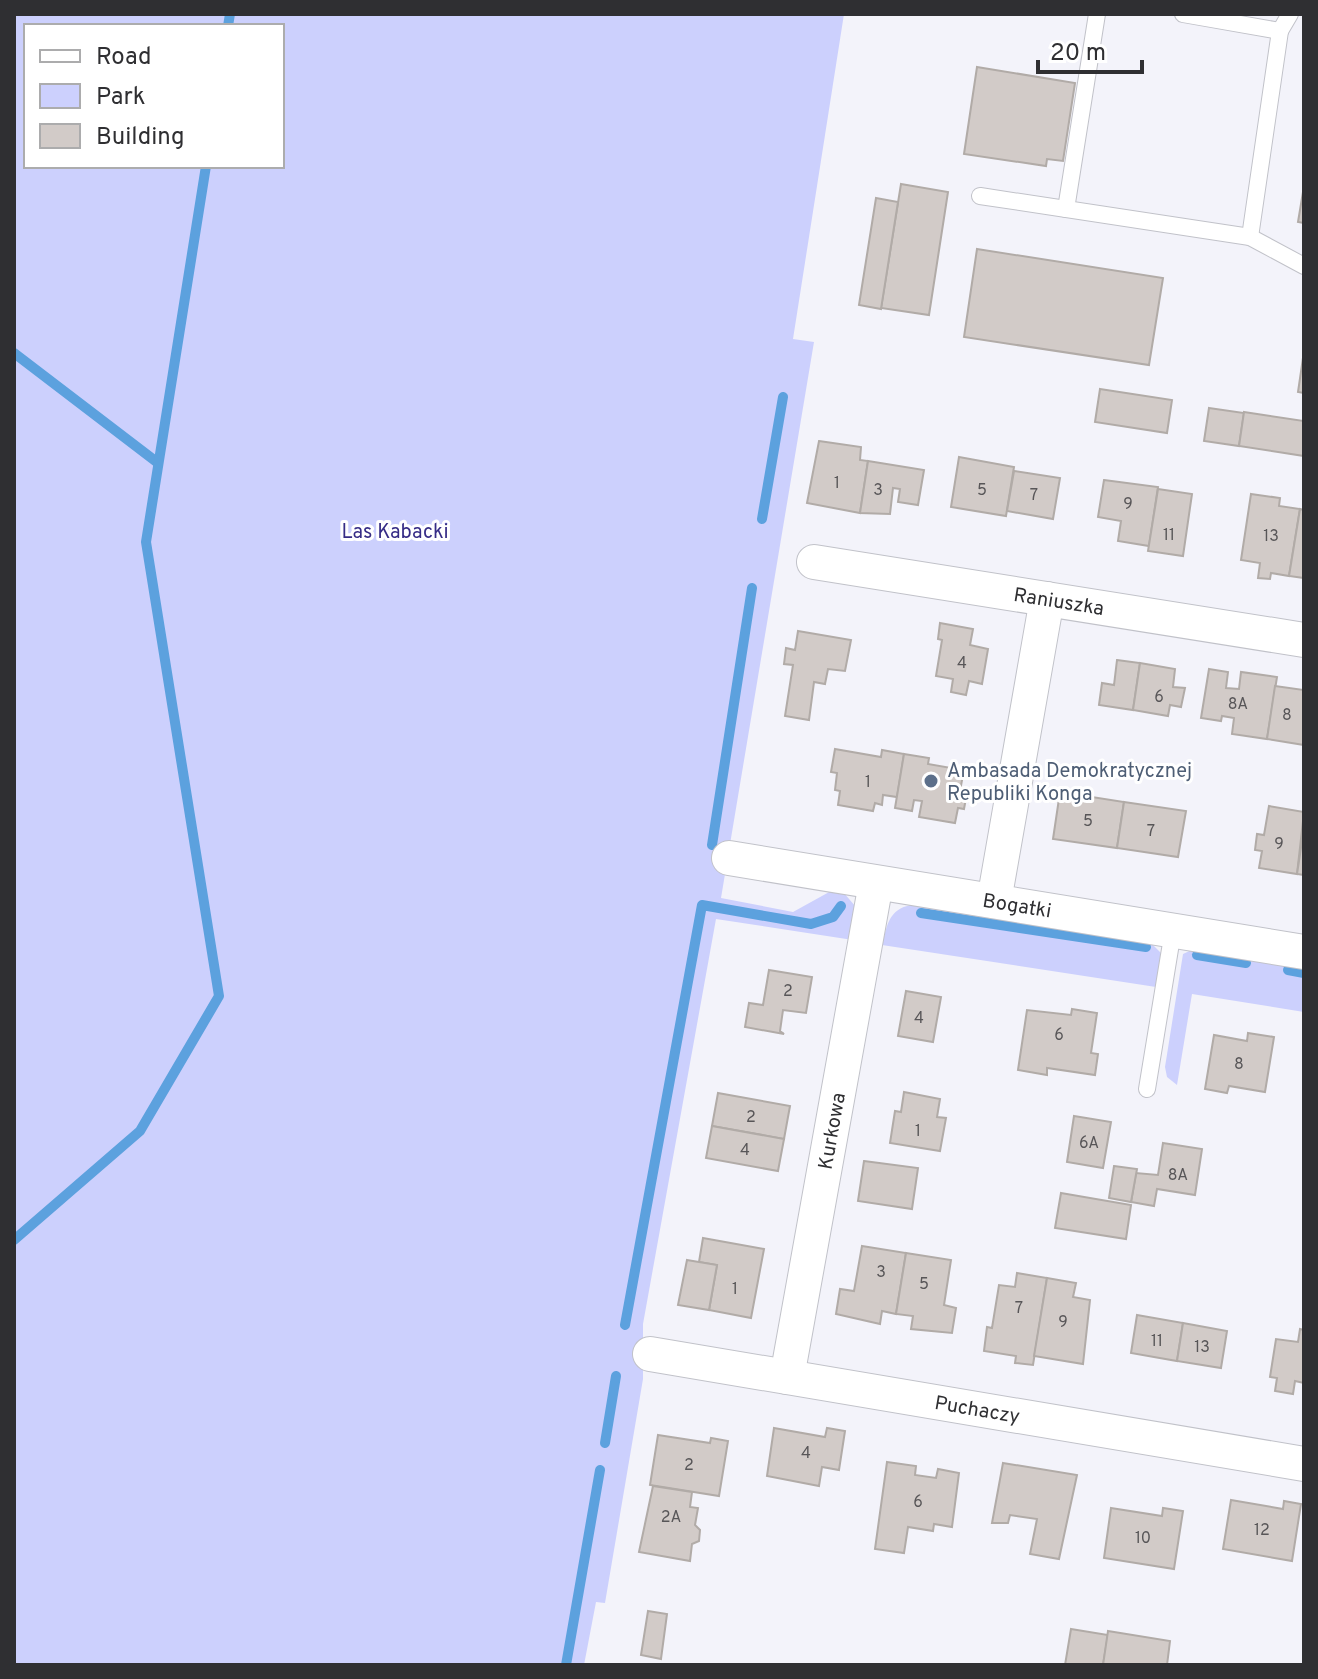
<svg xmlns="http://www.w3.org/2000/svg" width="1318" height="1679" viewBox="0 0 1318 1679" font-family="Overpass,sans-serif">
	<rect width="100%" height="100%" fill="#f3f3fa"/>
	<g fill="#ccd0fd" fill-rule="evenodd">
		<path d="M14,14H844L793,339L814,342L721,898L793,912L831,891L843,892L856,907L853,940L716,919L643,1324V1379L605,1603L596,1602L584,1665H14ZM26,26H282V166H26Z"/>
		<path d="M911,905L1150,942L1162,954L1156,987L882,945C887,925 889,909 911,905Z"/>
		<path d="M1196,948L1304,966V1012L1192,994L1177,1085L1167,1077L1165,1067L1183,954Z"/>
	</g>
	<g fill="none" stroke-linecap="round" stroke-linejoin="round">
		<g stroke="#5ca1de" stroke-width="10">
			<path d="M228,26L230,14"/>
			<path d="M14,353L158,463"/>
			<path d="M762,519L783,397"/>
			<path d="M712,845L752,588"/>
			<path d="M921,913L1146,947"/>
			<path d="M1197,955L1246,963"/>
			<path d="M1288,970L1304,973"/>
			<path d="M14,1240L140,1131L219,996L146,542L206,166"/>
			<path d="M625,1325L702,905L811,924L833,917L841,906"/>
			<path d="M605,1443L616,1376"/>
			<path d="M566,1665L600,1470"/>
		</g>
	</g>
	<g fill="#d2cbc8" stroke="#b1aba7" stroke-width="2">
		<path d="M977,67L1075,83L1063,161L1047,159L1046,166L964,154Z"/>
		<path d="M901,184L948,192L929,315L881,308Z"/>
		<path d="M1304,186V223L1298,222Z"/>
		<path d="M876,198L898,202L881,309L859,305Z"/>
		<path d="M977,249L1163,278L1149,365L964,337Z"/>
		<path d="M1304,351V393L1298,392Z"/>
		<path d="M1100,389L1172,400L1167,433L1095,422Z"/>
		<path d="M1209,408L1244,413L1239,446L1204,441Z"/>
		<path d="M1244,412L1304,421V456L1239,446Z"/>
		<path d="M819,441L861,447L860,460L868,461L860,513L807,503Z"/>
		<path d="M959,457L1014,467L1006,516L951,507Z"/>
		<path d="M868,461L924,470L918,505L898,502L900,489L893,488L890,514L860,513Z"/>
		<path d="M1014,471L1060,478L1053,519L1007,511Z"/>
		<path d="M1104,480L1158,487L1149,546L1118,541L1121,521L1098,517Z"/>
		<path d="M1158,489L1192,494L1183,556L1148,551Z"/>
		<path d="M1251,494L1280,498L1279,506L1300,509L1289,576L1271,573L1270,579L1258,578L1260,563L1241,560Z"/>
		<path d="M1300,509L1304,510V578L1289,576Z"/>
		<path d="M940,623L973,629L970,645L988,649L982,684L969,681L966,695L951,692L953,679L936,676L942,640L938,639Z"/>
		<path d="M798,631L851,640L845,671L828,669L825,684L814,682L809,720L785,716L793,665L784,664L786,648L795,650Z"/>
		<path d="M1117,660L1140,663L1133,710L1099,705L1102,683L1114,685Z"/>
		<path d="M1140,663L1175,669L1173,687L1185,688L1181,707L1170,705L1168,716L1133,710Z"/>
		<path d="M1209,669L1228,672L1226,688L1239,689L1241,672L1277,677L1267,739L1232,734L1234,718L1222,716L1221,721L1201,718Z"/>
		<path d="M1275,686L1304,690V745L1267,739Z"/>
		<path d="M835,749L881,757L882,750L904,754L897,797L883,795L882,805L875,803L873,811L838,805L840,791L835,790L837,773L831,772Z"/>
		<path d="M904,754L929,758L928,764L962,770L965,764L960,791L967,793L964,809L958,808L955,823L919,817L922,801L914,800L912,811L895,808Z"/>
		<path d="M1060,792L1124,802L1117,848L1053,839Z"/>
		<path d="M1124,802L1186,811L1178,857L1117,848Z"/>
		<path d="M1269,806L1304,812L1297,874L1259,868L1262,851L1255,850L1257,834L1264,835Z"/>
		<path d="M1304,828V875L1297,874Z"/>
		<path d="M769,970L812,977L806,1013L783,1010L780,1031L784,1034L745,1027L749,1003L763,1005Z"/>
		<path d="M906,991L941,997L933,1042L898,1036Z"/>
		<path d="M1072,1009L1097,1013L1091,1053L1098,1054L1095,1075L1047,1068V1075L1018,1070L1027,1010L1071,1015Z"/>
		<path d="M1248,1033L1274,1037L1265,1092L1229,1086L1227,1093L1205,1089L1214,1035L1247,1041Z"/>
		<path d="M904,1092L940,1099L937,1117L946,1118L940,1151L890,1143L895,1111L901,1112Z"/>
		<path d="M718,1093L790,1106L784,1139L712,1126Z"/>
		<path d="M1074,1116L1111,1122L1103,1168L1067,1162Z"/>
		<path d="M712,1126L784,1139L778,1171L706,1158Z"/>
		<path d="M1163,1143L1202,1149L1195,1195L1157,1189L1154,1206L1131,1202L1136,1173L1158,1175Z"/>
		<path d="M864,1161L918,1168L912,1209L858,1201Z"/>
		<path d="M1114,1166L1137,1169L1131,1202L1109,1198Z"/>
		<path d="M1061,1193L1131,1205L1126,1239L1055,1228Z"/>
		<path d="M703,1238L764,1249L751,1318L709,1310L717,1265L699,1262Z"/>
		<path d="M862,1246L906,1253L896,1314L882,1311L880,1324L836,1314L840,1289L854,1291Z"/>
		<path d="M906,1253L951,1260L944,1305L956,1308L952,1333L911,1329L913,1316L896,1314Z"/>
		<path d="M687,1260L717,1265L709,1310L678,1305Z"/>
		<path d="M1017,1273L1047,1278L1033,1365L1015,1363L1016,1356L984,1351L987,1327L992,1328L999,1285L1015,1287Z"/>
		<path d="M1047,1278L1076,1283L1073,1297L1090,1300L1083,1364L1034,1356Z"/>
		<path d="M1137,1315L1183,1323L1177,1361L1131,1353Z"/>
		<path d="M1183,1323L1227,1331L1221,1368L1177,1361Z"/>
		<path d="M1300,1329L1304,1330V1383L1295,1381L1293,1394L1275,1391L1277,1378L1270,1377L1276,1339L1298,1342Z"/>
		<path d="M774,1428L825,1437L827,1428L845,1431L839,1470L822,1467L819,1486L767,1476Z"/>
		<path d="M658,1435L710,1443L711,1438L728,1441L719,1496L650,1485Z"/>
		<path d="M887,1462L916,1466L915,1475L936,1478L938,1469L959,1473L952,1527L934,1524L933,1531L908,1527L904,1553L875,1549Z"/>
		<path d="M1003,1463L1077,1475L1059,1559L1030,1554L1037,1519L1010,1515L1008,1523H992Z"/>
		<path d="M653,1486L692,1492L690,1507L698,1508L695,1525L700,1530L699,1541L692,1544L690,1561L639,1552Z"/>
		<path d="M1231,1500L1283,1509L1284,1501L1301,1504L1292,1561L1223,1549Z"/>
		<path d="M1111,1508L1162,1516L1163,1508L1183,1511L1174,1569L1104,1558Z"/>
		<path d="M648,1611L667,1614L661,1659L641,1655Z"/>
		<path d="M1071,1629L1108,1635L1103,1665H1065Z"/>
		<path d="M1108,1631L1170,1641L1167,1665H1103Z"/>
	</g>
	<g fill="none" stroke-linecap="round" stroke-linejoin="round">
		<defs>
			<g id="service">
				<path d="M1183,14L1280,31L1250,237"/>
				<path d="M1280,31L1290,14"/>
				<path d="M980,196L1250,237L1304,266"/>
				<path d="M1066,209L1097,14"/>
				<path d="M1147,1089L1173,931"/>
			</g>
			<g id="minor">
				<path id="s1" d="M814,562L1304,640"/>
				<path id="s2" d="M729,858L1304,952"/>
				<path d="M994,901L1047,599"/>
				<path id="s3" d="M650,1354L1304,1464"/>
				<path id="s4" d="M787,1377L876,883"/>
			</g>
		</defs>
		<use href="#service" stroke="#c1c2c9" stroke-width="18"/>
		<use href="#minor" stroke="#c1c2c9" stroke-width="36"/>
		<use href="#service" stroke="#fff" stroke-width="16"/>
		<use href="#minor" stroke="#fff" stroke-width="34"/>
	</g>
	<circle fill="#5c6f8a" stroke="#fff" stroke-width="3" cx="931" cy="781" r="8"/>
	<g text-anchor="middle" stroke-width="6" stroke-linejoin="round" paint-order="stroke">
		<g font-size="16" fill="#585658">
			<text x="837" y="488">1</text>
			<text x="878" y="495">3</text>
			<text x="982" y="495">5</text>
			<text x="1034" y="500">7</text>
			<text x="1128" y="509">9</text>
			<text x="1169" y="540">11</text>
			<text x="1271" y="541">13</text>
			<text x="962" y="668">4</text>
			<text x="1159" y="702">6</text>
			<text x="1238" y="709">8A</text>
			<text x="1287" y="720">8</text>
			<text x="868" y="787">1</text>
			<text x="1088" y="826">5</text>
			<text x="1151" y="836">7</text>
			<text x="1279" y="849">9</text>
			<text x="788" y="996">2</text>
			<text x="919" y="1023">4</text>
			<text x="1059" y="1040">6</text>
			<text x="1239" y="1069">8</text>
			<text x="751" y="1122">2</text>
			<text x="918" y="1136">1</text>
			<text x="1089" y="1148">6A</text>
			<text x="745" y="1155">4</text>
			<text x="1178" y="1180">8A</text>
			<text x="881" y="1277">3</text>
			<text x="924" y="1289">5</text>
			<text x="735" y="1294">1</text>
			<text x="1019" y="1313">7</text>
			<text x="1063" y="1327">9</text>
			<text x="1157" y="1346">11</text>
			<text x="1202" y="1352">13</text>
			<text x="806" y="1458">4</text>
			<text x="689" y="1470">2</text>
			<text x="918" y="1507">6</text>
			<text x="671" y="1522">2A</text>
			<text x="1262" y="1535">12</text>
			<text x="1143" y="1543">10</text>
		</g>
		<g font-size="20" fill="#362c86" stroke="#fff">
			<text x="395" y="538">Las Kabacki</text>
		</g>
		<g font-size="20" fill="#2f2f32" stroke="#fff">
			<text dy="7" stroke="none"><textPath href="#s1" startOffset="248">Raniuszka</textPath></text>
			<text dy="7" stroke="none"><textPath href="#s2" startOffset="292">Bogatki</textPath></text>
			<text dy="7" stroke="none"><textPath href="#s4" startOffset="250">Kurkowa</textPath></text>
			<text dy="7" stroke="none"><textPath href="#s3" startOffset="332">Puchaczy</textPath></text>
		</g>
		<g font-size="20" fill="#4e5e75" stroke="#fff" text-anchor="start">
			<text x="947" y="777">Ambasada Demokratycznej<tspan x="947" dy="23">Republiki Konga</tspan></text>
		</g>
	</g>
	<rect width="1318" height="1679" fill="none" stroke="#2f2f32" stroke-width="32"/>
	<rect x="24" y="24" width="260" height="144" fill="#ffffff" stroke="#acacad" stroke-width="2"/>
	<rect x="40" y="50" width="40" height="12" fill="#ffffff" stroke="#acacad" stroke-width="2"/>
	<text x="96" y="64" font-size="24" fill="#2f2f32">Road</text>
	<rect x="40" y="84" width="40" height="24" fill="#ccd0fd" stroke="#acacad" stroke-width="2"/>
	<text x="96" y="104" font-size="24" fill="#2f2f32">Park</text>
	<rect x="40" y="124" width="40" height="24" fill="#d2cbc8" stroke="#acacad" stroke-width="2"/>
	<text x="96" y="144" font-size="24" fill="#2f2f32">Building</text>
	<path d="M1038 60v12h104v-12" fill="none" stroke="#2f2f32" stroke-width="4"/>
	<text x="1050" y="60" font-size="24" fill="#2f2f32" stroke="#ffffff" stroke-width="6" paint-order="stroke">20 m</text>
</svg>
